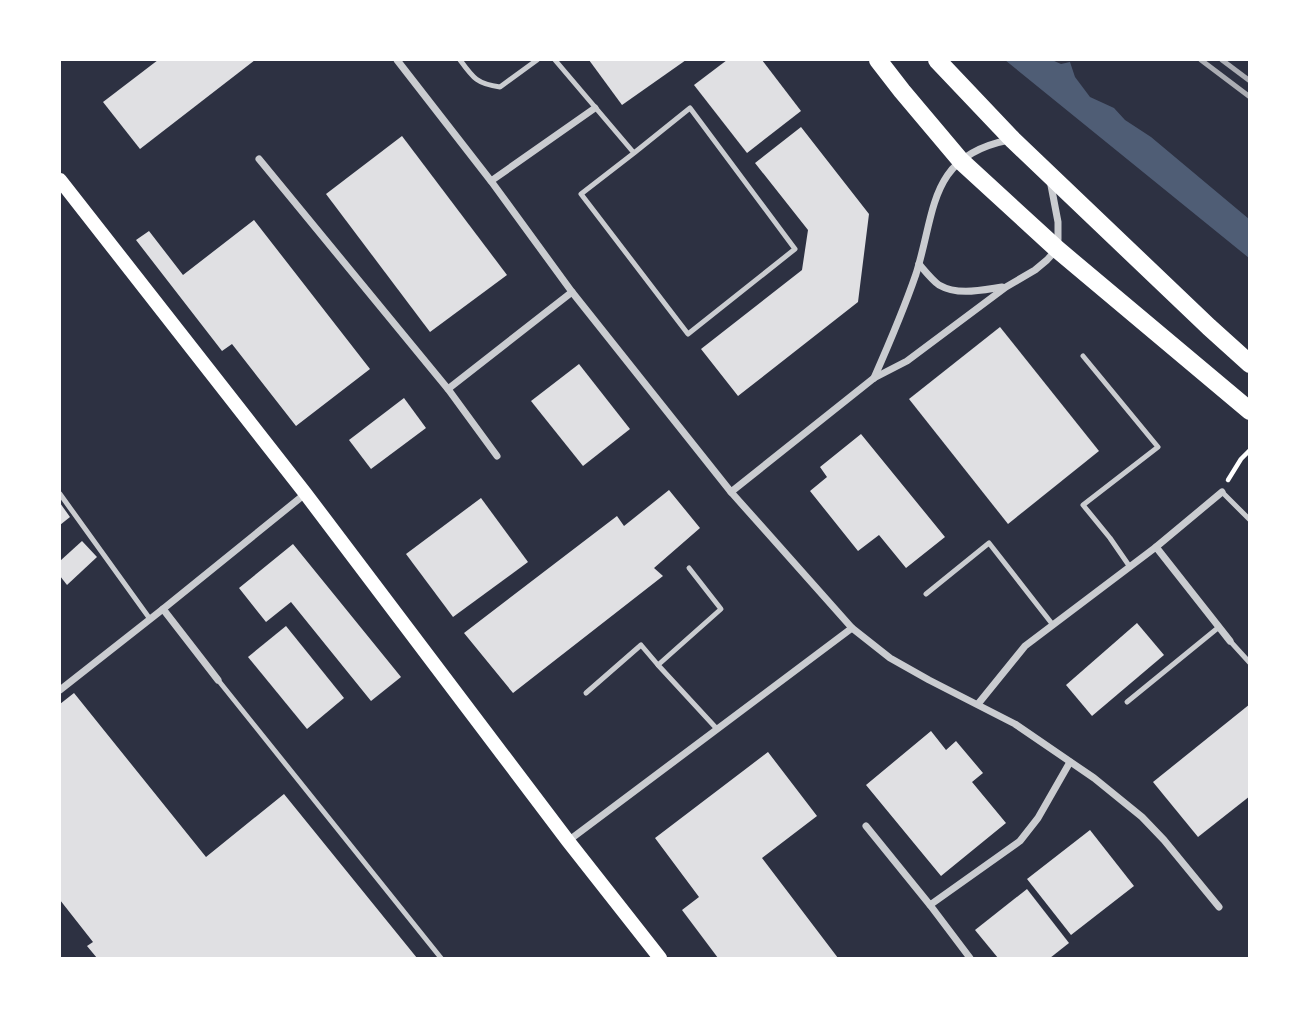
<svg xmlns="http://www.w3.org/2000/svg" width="1309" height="1018" viewBox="0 0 1309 1018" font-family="'Libre Baskerville',serif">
	<rect width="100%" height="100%" fill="#2d3142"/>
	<path fill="#4f5d75" d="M1005,60H1052L1061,64L1070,62L1075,77L1090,97L1114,108L1125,120L1151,137L1249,219V258Z"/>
	<g fill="#e0e0e3">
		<path d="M158,60H255L140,149L103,102Z"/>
		<path d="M589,60H686L622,105Z"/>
		<path d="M727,60H762L801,111L747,153L694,85Z"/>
		<path d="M801,127L869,214L858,302L738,396L701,349L802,270L808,230L755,163Z"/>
		<path d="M402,136L507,275L430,332L326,194Z"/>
		<path d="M254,220L370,369L296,426L232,344L222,351L136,240L149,231L183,275Z"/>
		<path d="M1000,327L1099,451L1008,524L909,399Z"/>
		<path d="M579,364L630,429L583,466L531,401Z"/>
		<path d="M404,398L426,428L371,469L349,440Z"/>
		<path d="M861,434L945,537L906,568L879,535L858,551L810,491L827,477L820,467Z"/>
		<path d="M669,490L700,528L654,568L663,576L513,693L464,633L617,516L624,526Z"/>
		<path d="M481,498L528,562L453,617L406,554Z"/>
		<path d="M60,503L70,517L60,525Z"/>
		<path d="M82,541L97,557L67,585L60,576V561Z"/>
		<path d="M293,544L401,677L371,701L291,602L266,622L239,588Z"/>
		<path d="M1137,623L1164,655L1092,716L1066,685Z"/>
		<path d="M286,626L344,698L307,729L248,657Z"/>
		<path d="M74,693L206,857L284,794L417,958H97L87,946L93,942L60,900V704Z"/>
		<path d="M1250,704V796L1198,837L1153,782Z"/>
		<path d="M931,731L946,750L956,741L983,773L972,782L1006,823L941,876L866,785Z"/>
		<path d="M768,752L817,816L762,858L838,958H718L682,910L699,897L655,838Z"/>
		<path d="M1090,830L1134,886L1071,935L1027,879Z"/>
		<path d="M1027,889L1069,943L1050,958H998L975,930Z"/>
	</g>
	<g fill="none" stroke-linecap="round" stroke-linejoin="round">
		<path stroke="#fff" stroke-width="4.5" d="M1228,480L1241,459L1250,450"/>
		<g stroke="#caccd0" stroke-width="5">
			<path d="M460,60C473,78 477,84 500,87L537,60"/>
			<path d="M555,60L634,153L690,108L795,249L688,334L581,194L634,153"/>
			<path d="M1083,356L1158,447L1083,505L1110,538L1130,567"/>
			<path d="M1222,492L1250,520"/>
			<path d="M60,494L150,619"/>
			<path d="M689,568L721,609L658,665L717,729"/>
			<path d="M926,594L989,543L1053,625"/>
			<path d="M1230,641L1250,663"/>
			<path d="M218,680L441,958"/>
			<path d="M586,693L641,645L658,665"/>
			<path d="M1127,702L1219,627"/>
		</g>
		<g stroke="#caccd0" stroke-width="7">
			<path d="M397,60L491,181L572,292L731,492L874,378L907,361L1006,287L1035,270L1047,260L1057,249L1058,239V222L1050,180"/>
			<path d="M259,159L448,389"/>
			<path d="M491,181L595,108"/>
			<path d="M919,264C925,271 932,280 939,285C958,296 982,290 1002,287"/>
			<path d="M874,378C889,344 904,309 916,274C936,211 928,156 1009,140"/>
			<path d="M497,456L448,389L572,292"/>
			<path d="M731,492L852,628L890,658L929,680L1015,724L1094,778L1142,817L1164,840L1219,907"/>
			<path d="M1156,547L1222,492"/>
			<path d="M163,609L218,680"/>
			<path d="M60,690L163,609L305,494"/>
			<path d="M978,704L1025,646L1156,547L1230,641"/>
			<path d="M866,826L930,905L1020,841L1038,818L1070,762"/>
			<path d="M568,841L852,628"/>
			<path d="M930,905L970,958"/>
		</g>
		<path stroke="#fff" stroke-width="14" d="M60,180L305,493L568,841L660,958"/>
		<g stroke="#fff" stroke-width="18">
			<path d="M878,60L902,91L961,161L1057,249L1250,411"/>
			<path d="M937,60L1013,140L1209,327L1250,364"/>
		</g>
		<g stroke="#abadb3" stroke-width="5">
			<path d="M1201,60L1250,97"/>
			<path d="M1222,60L1250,81"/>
		</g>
	</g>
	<rect width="1309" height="1018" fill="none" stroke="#ffffff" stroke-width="122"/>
</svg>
